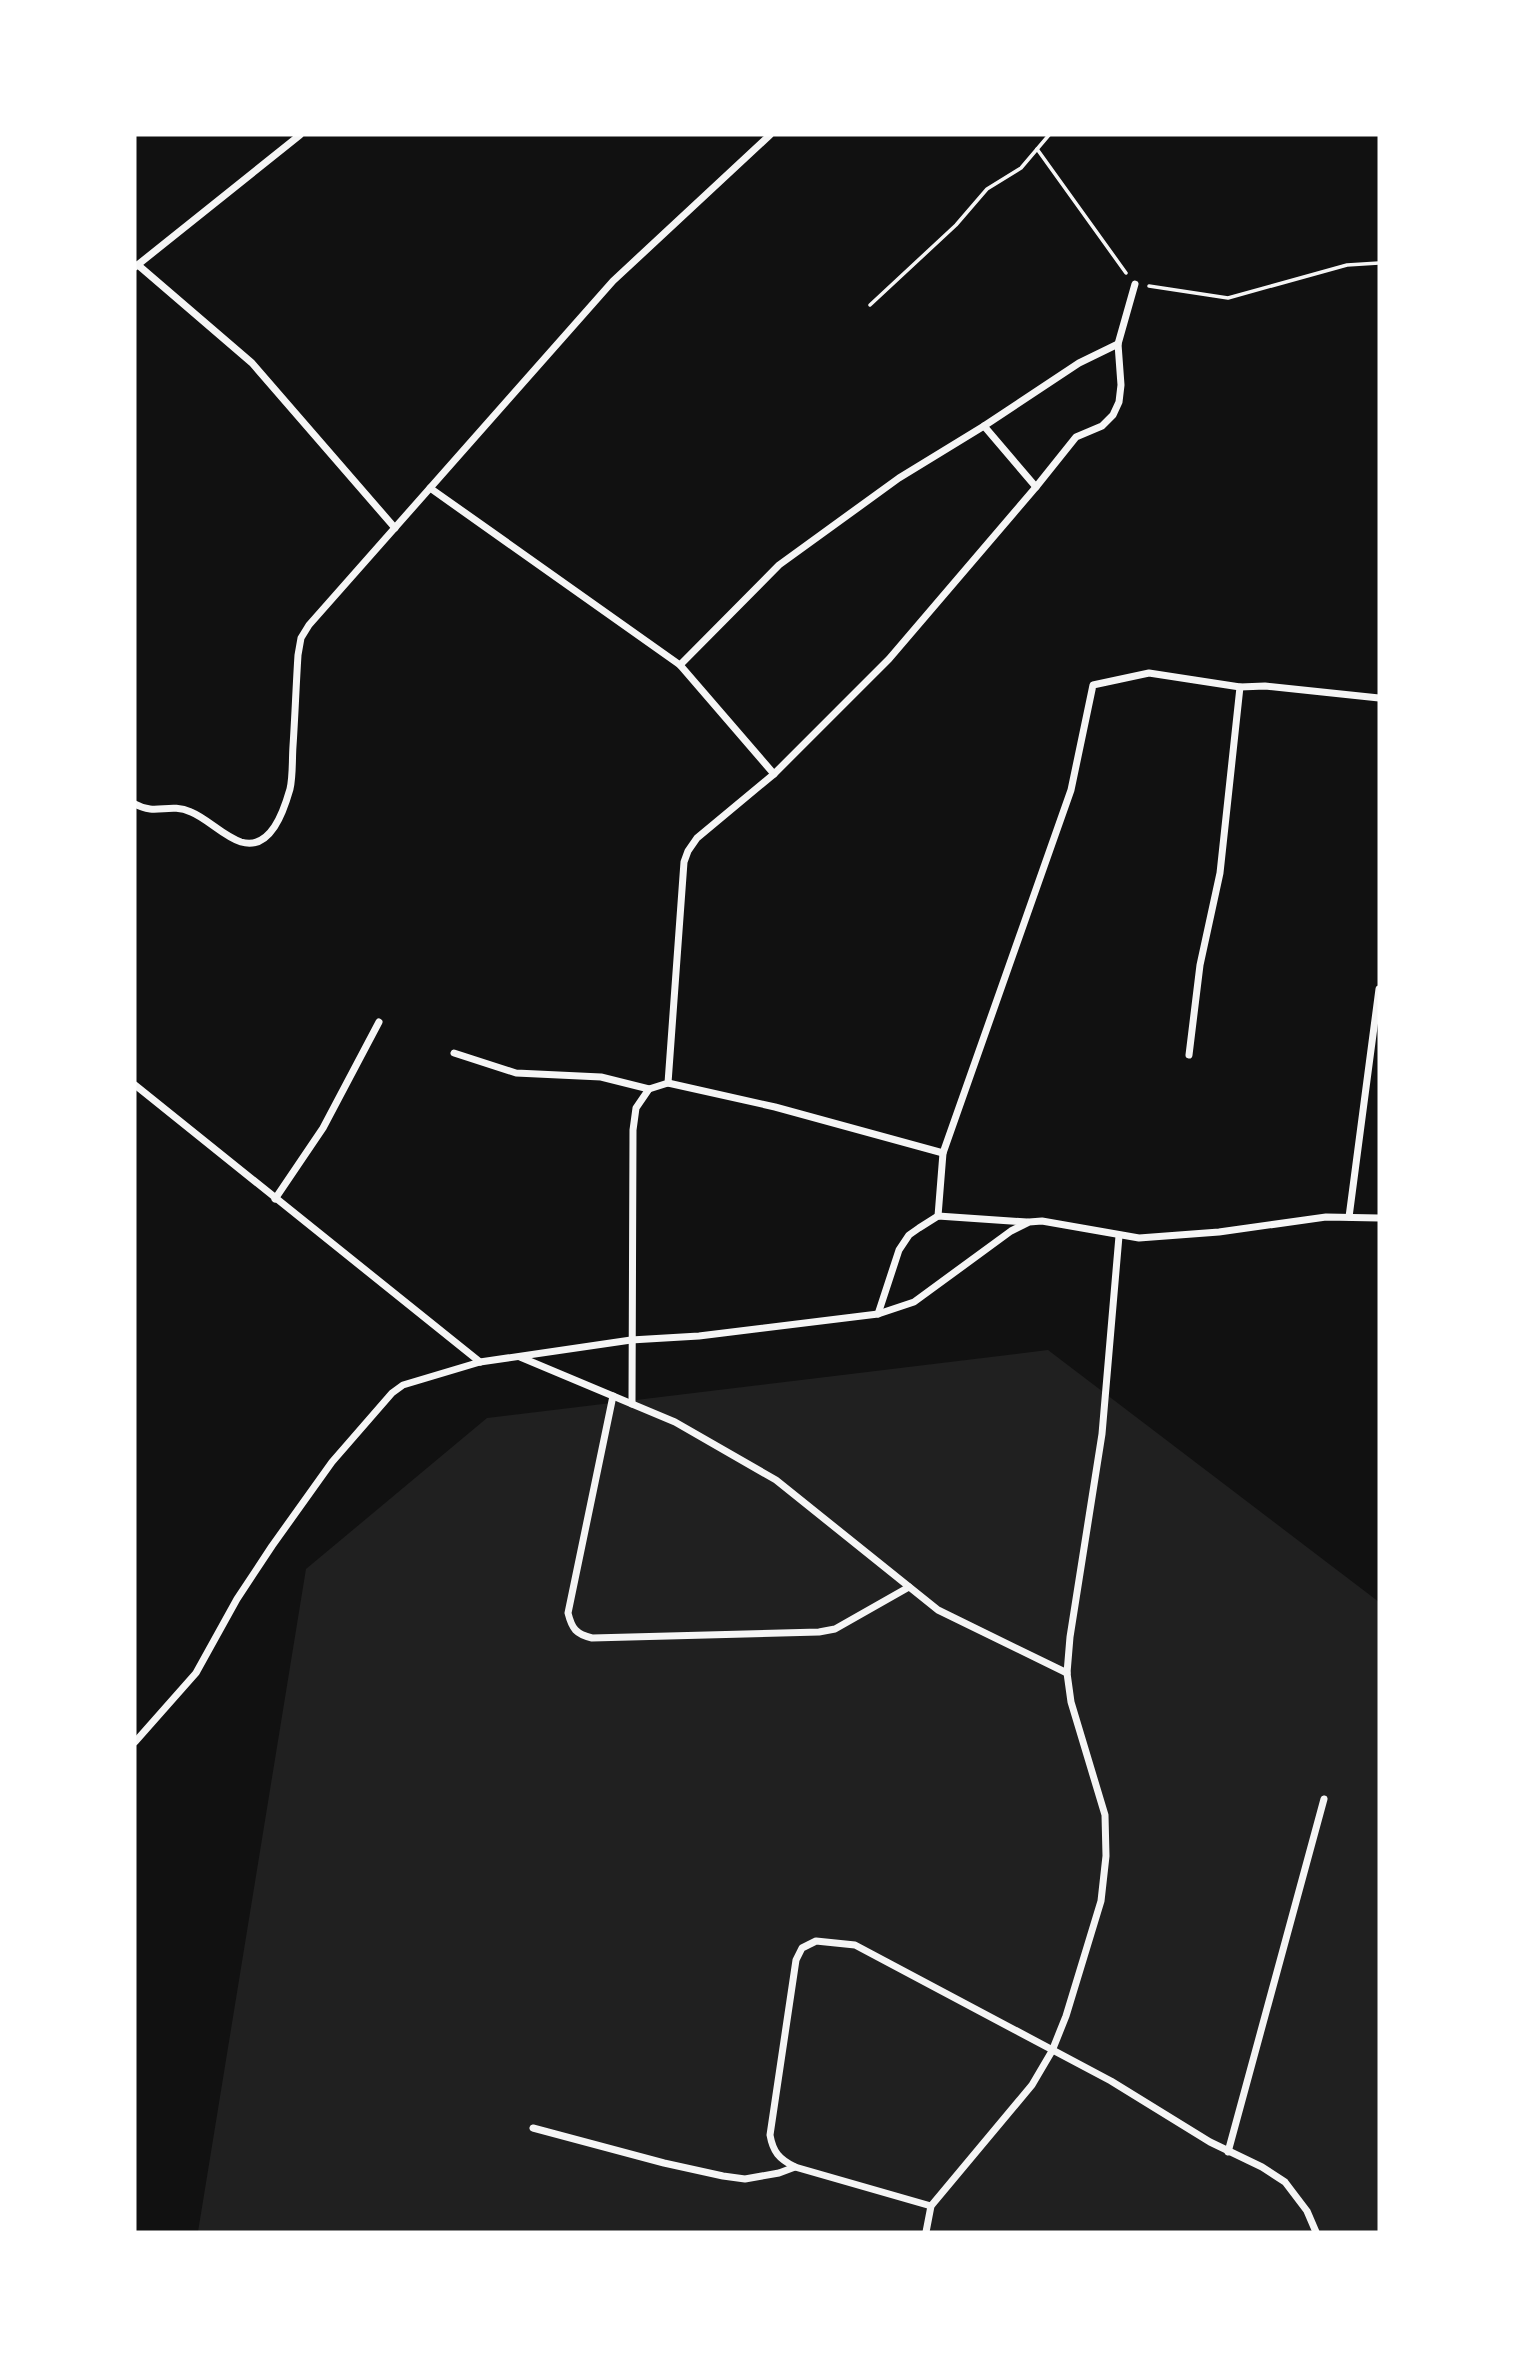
<svg xmlns="http://www.w3.org/2000/svg" width="1514" height="2367" viewBox="0 0 1514 2367" font-family="Commissioner,sans-serif">
	<rect width="100%" height="100%" fill="#111"/>
	<path fill="#202020" d="M1048,1350L1379,1602V2232H198L306,1569L487,1418Z"/>
	<g fill="none" stroke-linecap="round" stroke-linejoin="round">
		<g stroke="#f5f5f5" stroke-width="3.5">
			<path d="M1037,149L1126,273"/>
			<path d="M1149,286L1228,298L1347,265L1379,263"/>
			<path d="M870,305L956,225L987,189L1021,168L1049,135"/>
		</g>
		<g stroke="#f5f5f5" stroke-width="7">
			<path d="M138,265L252,363L395,528"/>
			<path d="M135,267L300,135"/>
			<path d="M984,426L1036,487"/>
			<path d="M430,488L680,665L774,774"/>
			<path d="M680,665L779,565L899,478L984,426L1079,363L1118,344"/>
			<path d="M135,804C156,816 169,802 191,812C208,819 223,836 241,842C271,851 284,810 290,789C293,776 292,760 293,746C295,716 296,686 298,655L301,638L309,625L613,281L770,135"/>
			<path d="M454,1053L516,1073L601,1077L649,1089"/>
			<path d="M1189,1055L1200,965L1220,873L1240,687"/>
			<path d="M668,1083L775,1107L943,1153"/>
			<path d="M135,1085L480,1362"/>
			<path d="M275,1199L323,1128L379,1022"/>
			<path d="M938,1216L943,1153L1071,790L1093,685L1149,673L1240,687L1265,686L1379,698"/>
			<path d="M1349,1217L1379,989"/>
			<path d="M878,1314L899,1250L909,1235L919,1228L938,1216L1027,1222"/>
			<path d="M520,1357L675,1422L776,1480L938,1610L1067,1673"/>
			<path d="M613,1396L568,1613C572,1629 576,1634 592,1638L819,1632L835,1629L909,1587"/>
			<path d="M632,1404L633,1130L636,1108L649,1089L668,1083L684,862L688,851L697,838L774,774L889,659L1036,487L1076,437L1102,426L1113,415L1119,402L1121,385L1118,344L1135,284"/>
			<path d="M135,1742L196,1673L237,1599L272,1546L332,1462L392,1393L403,1385L480,1362L631,1340L699,1336L878,1314L914,1302L1011,1231L1029,1222L1042,1221L1139,1238L1219,1232L1326,1217L1379,1218"/>
			<path d="M533,2128L664,2163L723,2176L745,2179L779,2173L795,2167"/>
			<path d="M1228,2152L1324,1799"/>
			<path d="M931,2206L795,2167C779,2159 773,2152 770,2135L796,1960L802,1948L816,1941L855,1945L1111,2081L1210,2142L1262,2167L1285,2182L1307,2211L1316,2232"/>
			<path d="M926,2232L931,2206L1032,2085L1052,2051L1066,2016L1101,1901L1106,1856L1105,1815L1071,1702L1067,1673L1070,1637L1102,1434L1119,1236"/>
		</g>
	</g>
	<rect width="1514" height="2367" fill="none" stroke="#ffffff" stroke-width="273"/>
</svg>
